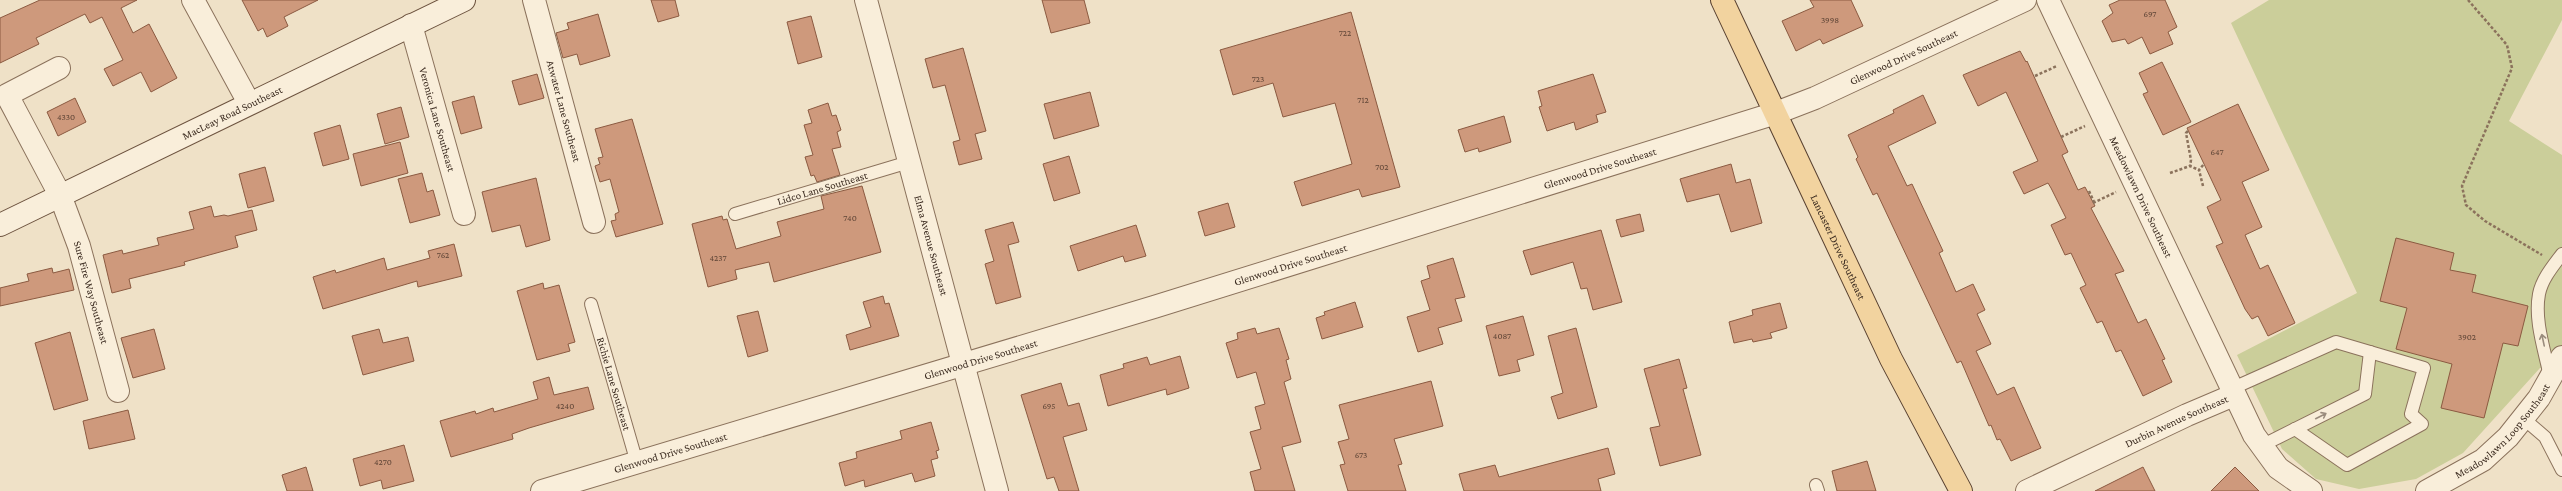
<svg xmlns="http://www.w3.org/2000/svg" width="2562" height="491" viewBox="0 0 2562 491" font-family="'Crimson Pro',serif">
	<rect width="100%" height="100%" fill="#efe1c7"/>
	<path fill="#cbce9a" d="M2269,0H2562V20L2509,121L2562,155V369L2540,368L2463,453L2416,479L2359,489L2316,479L2282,449L2237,355L2357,293L2231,23Z"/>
	<g fill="#ce997c" stroke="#8b5a41">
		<path d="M40,0H137L121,8L133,33L149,24L177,78L151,92L141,72L113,86L104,69L123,60L102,17L90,23L85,14L36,38L39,44L0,63V18Z"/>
		<path d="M242,0H318L284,17L288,26L267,37L263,28L258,31Z"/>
		<path d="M651,0H675L679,16L658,22Z"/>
		<path d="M1042,0H1084L1090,23L1051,33Z"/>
		<path d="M1810,0H1851L1863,26L1823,44L1820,39L1796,51L1782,21L1814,7Z"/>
		<path d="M2120,0H2165L2177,27L2168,32L2173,44L2150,54L2142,37L2128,44L2125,39L2112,42L2102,21L2113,13L2109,5Z"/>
		<path d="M1351,12L1400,187L1362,197L1359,189L1302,206L1294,182L1352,164L1335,103L1283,117L1273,83L1233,95L1220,50Z"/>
		<path d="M598,14L610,56L580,65L577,54L563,58L556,33L569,29L567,23Z"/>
		<path d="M811,16L822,57L798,64L787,22Z"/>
		<path d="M963,48L986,131L975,134L982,159L959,165L953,142L960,140L945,85L933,88L925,59Z"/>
		<path d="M2020,51L2026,62L2027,61L2068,152L2062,155L2078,190L2085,187L2095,206L2091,208L2124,271L2115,274L2138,323L2146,319L2165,359L2162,360L2172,382L2143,396L2121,350L2116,352L2102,321L2097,323L2080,288L2086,285L2071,253L2065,255L2051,225L2066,218L2051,188L2048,183L2024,194L2013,172L2038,161L2006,92L1978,106L1963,75Z"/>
		<path d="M2162,62L2191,122L2163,135L2143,94L2148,92L2139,73Z"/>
		<path d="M537,74L544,98L519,105L512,81Z"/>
		<path d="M1593,74L1606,112L1596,115L1598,122L1576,130L1574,122L1547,131L1539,107L1542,106L1538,91Z"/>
		<path d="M1090,92L1099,126L1054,139L1044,104Z"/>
		<path d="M1923,95L1936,123L1888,146L1907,186L1912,184L1943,251L1939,253L1956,292L1973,284L1985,310L1977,314L1991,344L1976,351L1997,395L2014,387L2041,448L2011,461L2000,439L1997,440L1991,425L1989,426L1961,361L1957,363L1877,193L1873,195L1856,159L1858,157L1848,135L1894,113L1893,110Z"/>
		<path d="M474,96L482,128L461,134L452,102Z"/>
		<path d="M75,98L86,122L58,136L47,112Z"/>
		<path d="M828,103L832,116L836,115L841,130L837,132L841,147L832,149L840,175L817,182L814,175L811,176L805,157L813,155L804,125L812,123L808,110Z"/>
		<path d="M2238,104L2269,170L2242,182L2262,227L2245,235L2260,269L2268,265L2295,323L2268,336L2258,316L2252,319L2245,309L2216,246L2223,243L2207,207L2221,200L2187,128Z"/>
		<path d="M401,107L409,137L385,144L377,114Z"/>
		<path d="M1504,116L1511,142L1479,152L1478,148L1465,152L1458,130Z"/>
		<path d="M632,119L663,224L616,237L611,221L616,220L615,214L619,212L610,179L600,182L595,166L600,164L598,158L603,157L595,129Z"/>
		<path d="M340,125L349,159L323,166L314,133Z"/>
		<path d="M400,142L408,173L361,186L353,154Z"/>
		<path d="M1069,156L1080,193L1054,201L1043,164Z"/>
		<path d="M1731,164L1736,183L1750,179L1762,223L1731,232L1719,194L1687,202L1680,179Z"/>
		<path d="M265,167L274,201L248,208L239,174Z"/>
		<path d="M422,173L427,192L433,190L440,215L410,223L398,179Z"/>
		<path d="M536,178L550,240L526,247L520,225L492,232L482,192Z"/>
		<path d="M862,186L881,252L774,282L769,262L735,270L737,279L708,287L692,224L722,216L723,220L727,219L736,249L781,236L777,222L824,209L821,196Z"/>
		<path d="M1228,203L1235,227L1205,236L1198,212Z"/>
		<path d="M211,206L214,217L224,215L228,216L252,210L257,230L235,236L238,247L184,262L185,265L129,279L131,288L112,293L103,255L122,250L123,254L159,245L157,238L194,229L189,212Z"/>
		<path d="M1640,214L1644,231L1621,237L1616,220Z"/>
		<path d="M1013,222L1019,242L1008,245L1021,297L996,304L985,264L994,261L985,230Z"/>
		<path d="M1136,225L1146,256L1125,262L1123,256L1078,271L1070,246Z"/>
		<path d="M1601,230L1622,302L1593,310L1587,288L1581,289L1573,262L1531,275L1523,251Z"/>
		<path d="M2396,238L2454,253L2450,270L2476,275L2472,292L2528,306L2518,346L2503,343L2484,418L2441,408L2452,364L2396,349L2407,308L2380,301Z"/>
		<path d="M454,244L462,276L418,287L417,281L323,309L313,277L335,270L336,273L384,258L387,270L430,258L428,251Z"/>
		<path d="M1453,258L1465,297L1455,299L1462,321L1438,328L1443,344L1418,352L1407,317L1430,310L1421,281L1430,278L1427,266Z"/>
		<path d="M52,268L53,273L69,269L74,290L0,306V288L29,281L27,274Z"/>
		<path d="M543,283L544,289L559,285L575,342L568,344L570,351L537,360L517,291Z"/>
		<path d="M883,296L885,304L889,303L899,336L850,350L846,335L871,327L863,302Z"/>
		<path d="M1355,302L1363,327L1322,339L1316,318L1325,315L1324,312Z"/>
		<path d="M1780,303L1787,328L1770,333L1772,338L1753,342L1752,339L1734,343L1729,322L1753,315L1752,310Z"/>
		<path d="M758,311L768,351L748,357L737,316Z"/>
		<path d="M1523,316L1534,355L1517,360L1520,371L1499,376L1486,326Z"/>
		<path d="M1255,328L1257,334L1279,328L1289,359L1286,360L1291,379L1284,382L1301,442L1282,447L1295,491H1255L1250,472L1261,469L1250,432L1261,429L1255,407L1265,404L1256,372L1237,378L1226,343L1238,339L1237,333Z"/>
		<path d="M1576,328L1597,407L1558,419L1551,397L1563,393L1548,336Z"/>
		<path d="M154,329L165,369L133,378L121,338Z"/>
		<path d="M379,329L383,343L408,337L414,361L363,375L352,336Z"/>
		<path d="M70,332L88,400L54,410L35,343Z"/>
		<path d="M1180,356L1189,388L1167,395L1166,389L1108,406L1100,375L1124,368L1123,364L1147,357L1150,365Z"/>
		<path d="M1679,359L1687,388L1683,389L1701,455L1660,466L1650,428L1660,426L1644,369Z"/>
		<path d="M549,377L554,395L588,387L594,409L529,428L512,434L513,439L451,457L440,421L475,411L476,414L493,408L494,412L538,399L533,382Z"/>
		<path d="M1431,381L1443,426L1394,439L1402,464L1398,465L1406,491H1348L1340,465L1345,464L1338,442L1349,439L1339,405Z"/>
		<path d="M1061,383L1068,406L1079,403L1087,430L1063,437L1079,491H1059L1054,477L1047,479L1021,395Z"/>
		<path d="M128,410L135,439L89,449L83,421Z"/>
		<path d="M931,422L939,450L936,451L938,458L931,460L935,476L915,482L912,473L865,487L864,480L845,486L839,463L857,458L856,452L902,439L900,431Z"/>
		<path d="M404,445L414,481L383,489L381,480L360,486L353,459Z"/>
		<path d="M1608,448L1615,474L1598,479L1601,491H1464L1459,474L1495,465L1499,477Z"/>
		<path d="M1867,461L1876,491H1837L1832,471Z"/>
		<path d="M306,467L313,491H287L282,475Z"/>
		<path d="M2143,467L2155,491H2095Z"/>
		<path d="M2235,467L2259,491H2211Z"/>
	</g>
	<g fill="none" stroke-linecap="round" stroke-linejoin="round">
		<defs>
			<g id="lane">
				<path id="s1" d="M735,214L909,162"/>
				<path id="s2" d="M591,304L637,463"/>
				<path d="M2550,377C2545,351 2534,321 2539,294C2542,279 2553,266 2562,254"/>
				<path d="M2231,389L2336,342L2424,368L2411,414L2422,424L2347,465L2295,429"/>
				<path d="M2524,419L2545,437L2562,470"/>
				<path d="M2261,446L2365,394L2370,352"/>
				<path d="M1816,485L1818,491"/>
			</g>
			<g id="street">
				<path d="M193,0L249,103"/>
				<path id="s3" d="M534,0L594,222"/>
				<path id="s4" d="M866,0L997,491"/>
				<path id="s5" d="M2048,0L2254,435L2278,468L2311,491"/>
				<path id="s6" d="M411,25L464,214"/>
				<path id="s7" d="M59,68L7,95L60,195L79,246L118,391"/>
				<path id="s8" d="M542,491L1154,307L1776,113L1815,98L2025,0"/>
				<path id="s9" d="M2027,491L2187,415L2234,395"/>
				<path id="s10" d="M2427,491L2483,460L2508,437L2539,398L2562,357"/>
			</g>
			<g id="secondary">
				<path id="s11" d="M0,225L464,0"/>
			</g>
			<g id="primary">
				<path id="s12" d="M1722,0L1891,359L1961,491"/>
			</g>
		</defs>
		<use href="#lane" stroke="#8b725c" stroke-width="14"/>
		<use href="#street" stroke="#8b725c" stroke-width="24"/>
		<use href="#secondary" stroke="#6d533f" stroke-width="24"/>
		<use href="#primary" stroke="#594130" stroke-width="24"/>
		<g stroke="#8b725c" stroke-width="2.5" stroke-dasharray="3 2" stroke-linecap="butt">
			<path d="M2468,0L2507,45L2512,68L2462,186L2466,205L2485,221L2542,255"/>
			<path d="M2035,76L2057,66"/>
			<path d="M2188,131L2186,133L2191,160L2190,166"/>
			<path d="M2061,137L2085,126"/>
			<path d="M2170,173L2190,166L2199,170"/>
			<path d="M2203,186L2199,170L2204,164"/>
			<path d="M2089,191L2094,202"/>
			<path d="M2093,203L2116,192"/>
		</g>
		<use href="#lane" stroke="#f9eeda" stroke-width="12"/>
		<use href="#street" stroke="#f9eeda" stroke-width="22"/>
		<use href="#secondary" stroke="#f9eeda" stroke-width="22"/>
		<use href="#primary" stroke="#f2d39f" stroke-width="22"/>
	</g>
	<defs><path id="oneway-shaft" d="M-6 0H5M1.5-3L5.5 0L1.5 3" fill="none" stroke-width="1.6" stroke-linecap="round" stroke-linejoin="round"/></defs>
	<g stroke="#9a8c7d">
		<use href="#oneway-shaft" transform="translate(2543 340) rotate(-102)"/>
		<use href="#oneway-shaft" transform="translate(2321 416) rotate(-27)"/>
	</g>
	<g text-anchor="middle" stroke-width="3" stroke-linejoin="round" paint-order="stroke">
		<g font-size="9" fill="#604637">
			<text x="2150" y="17">697</text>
			<text x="1830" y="23">3998</text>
			<text x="1345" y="36">722</text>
			<text x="1258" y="82">723</text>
			<text x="1363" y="103">712</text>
			<text x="66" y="120">4330</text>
			<text x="2217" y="155">647</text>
			<text x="1382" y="170">702</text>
			<text x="850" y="221">740</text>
			<text x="443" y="258">762</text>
			<text x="718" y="261">4237</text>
			<text x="1502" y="339">4087</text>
			<text x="2467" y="340">3902</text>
			<text x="565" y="409">4240</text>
			<text x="1049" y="409">695</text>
			<text x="1361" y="458">673</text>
			<text x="383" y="465">4270</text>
		</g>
		<g font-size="11" fill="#3b2b20" stroke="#f6ebd7">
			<text dy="4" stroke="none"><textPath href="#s8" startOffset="1430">Glenwood Drive Southeast</textPath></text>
			<text dy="4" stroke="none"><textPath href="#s3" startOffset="115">Atwater Lane Southeast</textPath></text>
			<text dy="4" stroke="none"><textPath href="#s11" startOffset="258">MacLeay Road Southeast</textPath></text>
			<text dy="4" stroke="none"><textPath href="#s6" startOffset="98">Veronica Lane Southeast</textPath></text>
			<text dy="4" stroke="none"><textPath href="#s8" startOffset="1106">Glenwood Drive Southeast</textPath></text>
			<text dy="4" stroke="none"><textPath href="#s1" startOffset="91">Lidco Lane Southeast</textPath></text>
			<text dy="4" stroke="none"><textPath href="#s5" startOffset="218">Meadowlawn Drive Southeast</textPath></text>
			<text dy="4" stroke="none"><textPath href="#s4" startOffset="254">Elma Avenue Southeast</textPath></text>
			<text dy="4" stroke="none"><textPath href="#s12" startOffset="273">Lancaster Drive Southeast</textPath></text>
			<text dy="4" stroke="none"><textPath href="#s8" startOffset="782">Glenwood Drive Southeast</textPath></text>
			<text dy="4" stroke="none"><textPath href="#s7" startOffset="274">Sure Fire Way Southeast</textPath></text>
			<text dy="4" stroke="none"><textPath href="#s8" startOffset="458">Glenwood Drive Southeast</textPath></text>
			<text dy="4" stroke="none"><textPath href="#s2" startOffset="83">Richie Lane Southeast</textPath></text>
			<text dy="4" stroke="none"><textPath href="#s9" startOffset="165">Durbin Avenue Southeast</textPath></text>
			<text dy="4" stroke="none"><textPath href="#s10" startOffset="98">Meadowlawn Loop Southeast</textPath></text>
			<text dy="4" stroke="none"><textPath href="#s8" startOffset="134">Glenwood Drive Southeast</textPath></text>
		</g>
	</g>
</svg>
